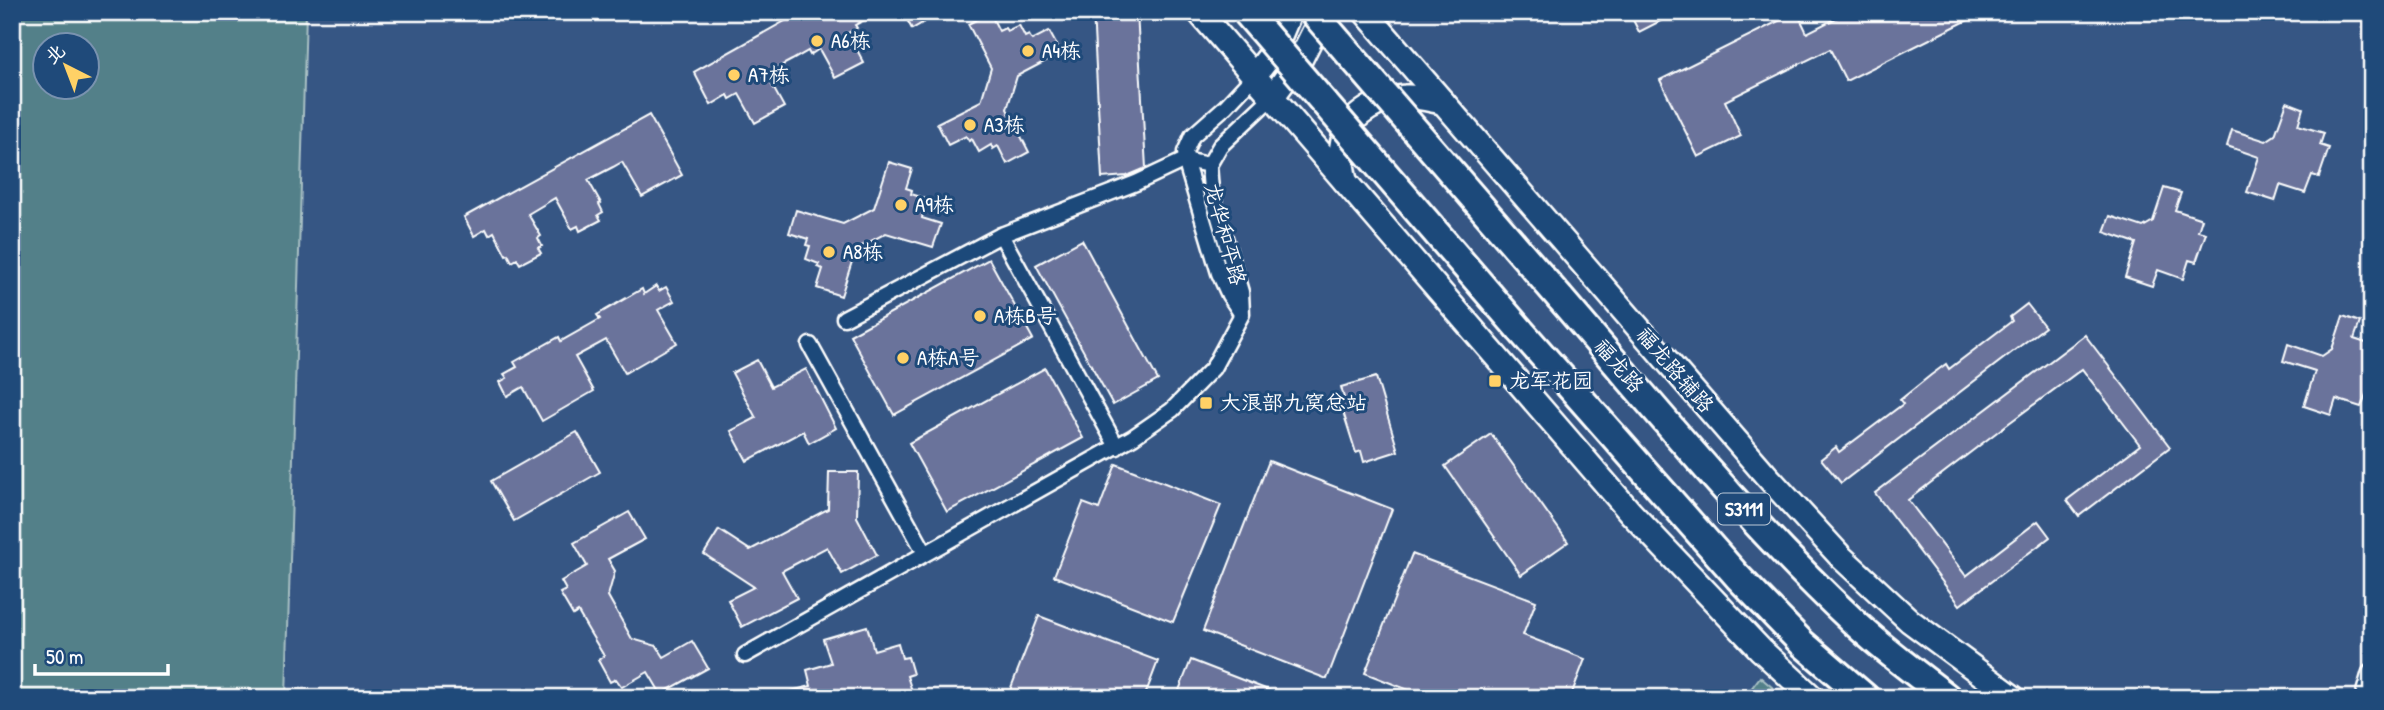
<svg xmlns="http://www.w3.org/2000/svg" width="2384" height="710" viewBox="0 0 2384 710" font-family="'Patrick Hand','LXGW WenKai TC',sans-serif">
	<rect width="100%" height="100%" fill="#365684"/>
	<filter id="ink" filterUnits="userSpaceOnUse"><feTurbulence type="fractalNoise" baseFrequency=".0143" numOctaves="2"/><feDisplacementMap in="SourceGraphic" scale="14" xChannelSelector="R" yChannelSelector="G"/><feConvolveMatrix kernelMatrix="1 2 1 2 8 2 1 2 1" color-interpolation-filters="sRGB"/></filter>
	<g filter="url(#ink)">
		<g fill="#538089" stroke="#a9c0c4" stroke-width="2" fill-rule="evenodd">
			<path d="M12,12H306L286,698H12ZM46,46H88V88H46Z"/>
			<path d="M1760,677L1785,698H1744Z"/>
		</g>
		<g fill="#6a739b" stroke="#fff" stroke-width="2">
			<path d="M801,12H879L855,25L857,28L848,33L864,63L835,78L819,49L810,55L808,51L792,60L775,69L777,73L768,78L784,107L755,123L739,94L730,99L728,95L711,105L694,72Z"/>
			<path d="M903,12H941L912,29Z"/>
			<path d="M1093,12H1137L1146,168L1127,176L1102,178Z"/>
			<path d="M1629,12H1678L1639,32Z"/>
			<path d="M1797,12L1807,33L1848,12H1984L1846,81L1830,49L1725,101L1741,136L1698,157L1660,80Z"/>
			<path d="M990,13L999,31L1005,28L1007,31L1019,25L1025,37L1029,35L1032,40L1049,31L1061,53L1017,76L1007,109L1029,152L1007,164L998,146L993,149L991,145L979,152L972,139L969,141L966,136L948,145L937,123L981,101L991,68L968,24Z"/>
			<path d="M2287,102L2303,108L2298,125L2324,133L2320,145L2329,148L2319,177L2312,175L2305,193L2280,185L2275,201L2247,192L2259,157L2227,146L2232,130L2266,141L2275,135Z"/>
			<path d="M649,115L682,175L642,197L622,162L613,167L588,180L601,203L599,204L603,212L598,215L601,220L580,231L578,226L572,229L555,198L528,214L541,236L538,238L542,246L538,248L541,253L520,264L517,259L512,262L508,254L506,255L494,232L489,235L486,229L474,236L464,217Z"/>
			<path d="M889,162L912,169L906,188L912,190L911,194L924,198L920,211L923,212L922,218L941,224L933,247L886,233L856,249L841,296L817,288L823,269L817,267L819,264L806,259L810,246L806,245L808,239L789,233L796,210L843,224L874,208Z"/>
			<path d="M2164,188L2181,193L2175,210L2202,219L2198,231L2206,233L2196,262L2189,260L2183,279L2158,270L2152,286L2125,277L2136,243L2104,232L2110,216L2143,227L2153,221Z"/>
			<path d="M1082,240L1158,380L1113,405L1036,265Z"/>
			<path d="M989,259L1033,339L894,415L850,335Z"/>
			<path d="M656,286L659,291L666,287L674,301L658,310L677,343L625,373L606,340L575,357L594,391L542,421L523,387L507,396L500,382L507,378L504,374L517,367L514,362L559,337L561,341L600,319L597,315L642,289L644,294Z"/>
			<path d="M2027,304L2045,327L1841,483L1821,459L1836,447L1839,452L1903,404L1900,400L1931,375L1946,364L1949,369L2012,321L2010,317Z"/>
			<path d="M2343,316L2360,322L2354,339L2372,345V390L2368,389L2361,407L2336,399L2331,415L2304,406L2315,371L2283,361L2288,344L2322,356L2332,349Z"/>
			<path d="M2085,335L2170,447L2079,516L2067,500L2140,445L2082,369L2005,426L1908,500L1966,576L2038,521L2050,537L1960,605L1875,493Z"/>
			<path d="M757,360L771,387L806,369L836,428L809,443L803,431L747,461L731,431L756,418L732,373Z"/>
			<path d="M1045,368L1083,438L947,512L909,443Z"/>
			<path d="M1376,377L1398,451L1364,462L1361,451L1356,453L1339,399L1344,398L1341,387Z"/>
			<path d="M577,432L600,472L514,521L491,481Z"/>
			<path d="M1491,434L1568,542L1521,575L1445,466Z"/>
			<path d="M1269,461L1392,509L1327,679L1203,631Z"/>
			<path d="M1116,464L1221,505L1173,622L1054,576L1083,503L1099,509Z"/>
			<path d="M829,472H858L857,517L877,555L842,574L827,547L782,571L797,598L742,627L728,600L754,587L704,554L719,530L750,550L828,509Z"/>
			<path d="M629,512L645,539L608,559L615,571L608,596L632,639L657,646L664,657L692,641L708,668L661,694L648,672L622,687L616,679L610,682L598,660L604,656L589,631L578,612L573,615L560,593L566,590L561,581L587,566L574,543Z"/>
			<path d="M1412,554L1536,601L1523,635L1585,659L1570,698H1429L1365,673Z"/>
			<path d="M1039,616L1158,661L1144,698H1007Z"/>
			<path d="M867,626L874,650L898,643L902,658L908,657L913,674L907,676L912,691L889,698H784L783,693L811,686L807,670L831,663L823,639Z"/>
			<path d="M1191,660L1286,697V698H1176Z"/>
		</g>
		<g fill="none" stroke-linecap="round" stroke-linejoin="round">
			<defs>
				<g id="street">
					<path d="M1001,235L1117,447"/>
					<path d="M1241,313L1229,295L1219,273L1188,170L1185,152L1192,136L1226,106L1255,75"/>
					<path d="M844,318L1001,235L1136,183L1185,160L1209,165"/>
					<path d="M810,345L925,553"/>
					<path d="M745,655L1133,437L1172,410L1213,368L1242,314L1241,292L1211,190L1209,165L1220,146L1273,96"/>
				</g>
				<path id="secondary" d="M2365,698L2372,674"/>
				<g id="primary">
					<path d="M1199,12L1631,513L1761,650L1813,698"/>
					<path d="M1365,12L1765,474L1841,557L1910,621L2014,698"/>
					<path d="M1255,75L1273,52L1290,12"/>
					<path d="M1273,96L1301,58L1324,12"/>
					<path d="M1345,181C1342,166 1339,152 1344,137C1352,113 1381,98 1405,97C1417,96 1431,100 1443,102"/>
				</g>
				<g id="highway">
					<path d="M1560,298C1655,408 1747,522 1853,621C1882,649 1916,673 1948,698"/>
					<path d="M1520,330L1738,577L1802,643L1866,698"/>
				</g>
			</defs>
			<use href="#street" stroke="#fff" stroke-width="19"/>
			<use href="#secondary" stroke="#fff" stroke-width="24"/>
			<use href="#primary" stroke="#fff" stroke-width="28"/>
			<use href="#highway" stroke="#fff" stroke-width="32"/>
			<use href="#street" stroke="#1f4a7a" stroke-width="14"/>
			<use href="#secondary" stroke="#1f4a7a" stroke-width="19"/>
			<use href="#primary" stroke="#1f4a7a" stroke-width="23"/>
			<use href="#highway" stroke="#1f4a7a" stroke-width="26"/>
			<defs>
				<g id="highway-bridge">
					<path d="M1246,12L1520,330"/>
					<path d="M1313,12L1560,298"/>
				</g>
			</defs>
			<use href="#highway-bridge" stroke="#fff" stroke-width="32" stroke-linecap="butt"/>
			<use href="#highway-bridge" stroke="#1f4a7a" stroke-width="26"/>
		</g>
	</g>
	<g fill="#ffd166" stroke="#1f4a7a" stroke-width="2.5">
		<circle cx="817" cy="41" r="7"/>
		<circle cx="1028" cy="51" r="7"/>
		<circle cx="734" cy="75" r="7"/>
		<circle cx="970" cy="125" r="7"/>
		<circle cx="901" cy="205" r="7"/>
		<circle cx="829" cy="252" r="7"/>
		<circle cx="980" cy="316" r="7"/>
		<circle cx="903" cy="358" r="7"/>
		<rect x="1488" y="374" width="14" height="14" rx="3.5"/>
		<rect x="1199" y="396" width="14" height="14" rx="3.5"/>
	</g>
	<g text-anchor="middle" stroke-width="6" stroke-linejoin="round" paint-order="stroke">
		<rect fill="#1f4a7a" stroke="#bcc9d7" stroke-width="2" x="1718" y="493.5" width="52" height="31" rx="5"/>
		<g font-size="19" font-weight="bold" fill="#fff">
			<text x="1744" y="516">S3111</text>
		</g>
		<g font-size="21" fill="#fff" stroke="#1f4a7a" text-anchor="start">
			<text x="831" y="48">A6栋</text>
			<text x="1042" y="58">A4栋</text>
			<text x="748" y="82">A7栋</text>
			<text x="984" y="132">A3栋</text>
			<text x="915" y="212">A9栋</text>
			<text x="843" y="259">A8栋</text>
			<text x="994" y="323">A栋B号</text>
			<text x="917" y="365">A栋A号</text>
			<text x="1509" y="388">龙军花园</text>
			<text x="1220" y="410">大浪部九窝总站</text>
		</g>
		<g font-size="21" fill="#fff" stroke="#1f4a7a">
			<text transform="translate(1225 234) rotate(75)" y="7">龙华和平路</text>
			<text transform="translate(1619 366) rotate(49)" y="7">福龙路</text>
			<text transform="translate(1675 370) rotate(49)" y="7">福龙路辅路</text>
		</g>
	</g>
	<rect width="2384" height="710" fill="none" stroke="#1f4a7a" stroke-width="42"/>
	<rect x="21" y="21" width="2342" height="668" fill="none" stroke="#fff" stroke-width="2.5" filter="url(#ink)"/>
	<g transform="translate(66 66) rotate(318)"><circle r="33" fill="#1f4a7a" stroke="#7992af" stroke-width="2"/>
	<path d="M0-5L12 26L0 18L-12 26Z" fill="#ffd166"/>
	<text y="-10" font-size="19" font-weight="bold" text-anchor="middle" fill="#ffffff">北</text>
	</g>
	<path d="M35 664v10h133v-10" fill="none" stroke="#ffffff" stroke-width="3.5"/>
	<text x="46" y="664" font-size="21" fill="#ffffff" stroke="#1f4a7a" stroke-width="5" paint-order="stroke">50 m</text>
</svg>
